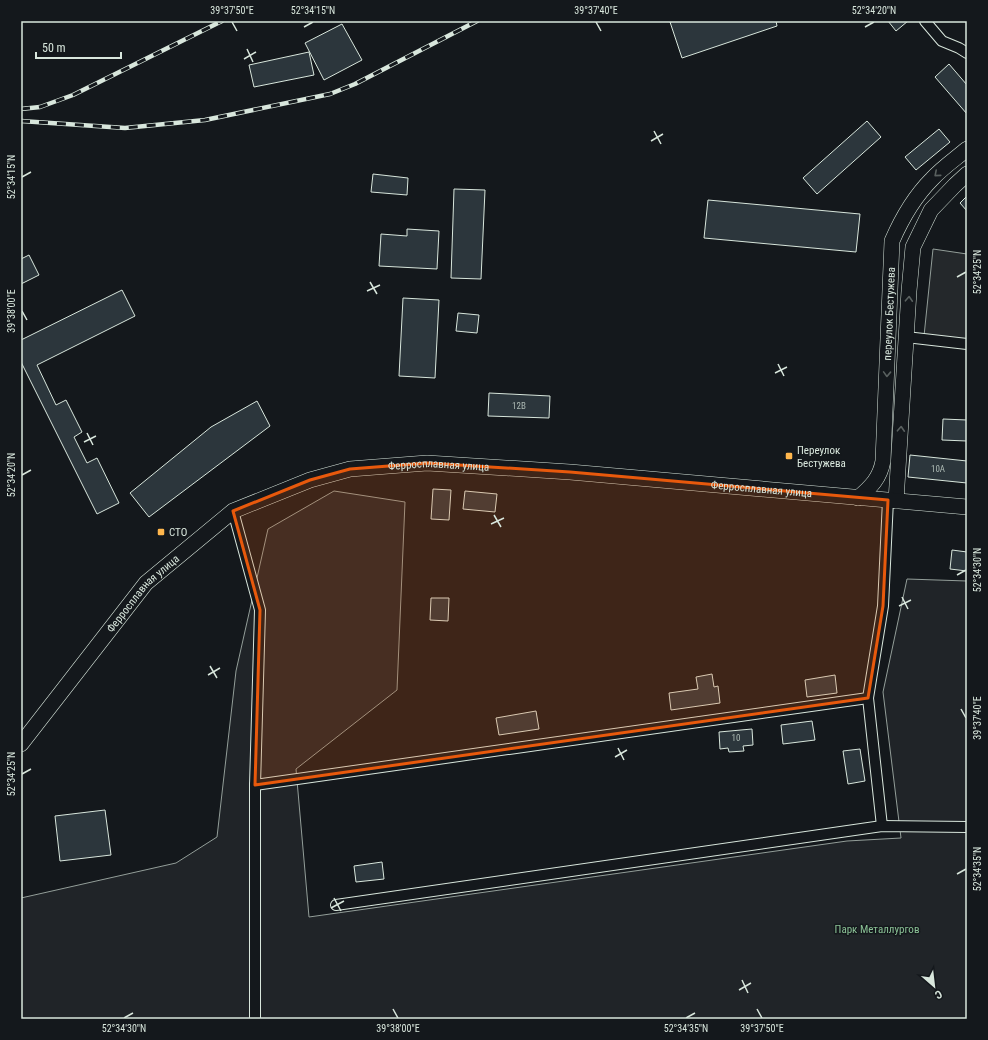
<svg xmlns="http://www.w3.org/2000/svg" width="988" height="1040" viewBox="0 0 988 1040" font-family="'Roboto Condensed',sans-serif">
	<rect width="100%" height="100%" fill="#14181c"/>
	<path fill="#202428" stroke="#939e99" d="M334,491L405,502L397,690L296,769L309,917L847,841L901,838L883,692L907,579L967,581V1019H21V898L176,863L217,837L236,671L268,529Z"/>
	<path fill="#24282b" stroke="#939e99" d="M933,249L967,254V341L924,336Z"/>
	<g fill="#2c363c" stroke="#d8e6dc">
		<path d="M675,21H776L777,26L682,58L670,22Z"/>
		<path d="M888,21H908L896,31Z"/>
		<path d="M342,24L362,60L324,80L305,43Z"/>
		<path d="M309,52L314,75L254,87L249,65Z"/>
		<path d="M949,64L967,85V114L935,77Z"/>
		<path d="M867,121L881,137L817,194L803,178Z"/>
		<path d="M939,129L950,142L916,170L905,157Z"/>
		<path d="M373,174L408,178L407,195L371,192Z"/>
		<path d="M454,189L485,190L481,279L451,278Z"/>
		<path d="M967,196V211L960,203Z"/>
		<path d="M708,200L860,214L856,252L704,238Z"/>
		<path d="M407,229L439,231L437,269L379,266L381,234L407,236Z"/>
		<path d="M29,255L39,275L21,284V259Z"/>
		<path d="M122,290L135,316L37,365L56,405L66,400L82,432L74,437L87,463L97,458L119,503L97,514L21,362V340Z"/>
		<path d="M403,298L439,300L435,378L399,376Z"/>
		<path d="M458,313L479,315L477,333L456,331Z"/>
		<path d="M489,393L550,396L549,418L488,416Z"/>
		<path d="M257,401L270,426L149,517L130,493L211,427Z"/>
		<path d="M943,419L967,420V441L942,440Z"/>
		<path d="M910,455L967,461V483L908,477Z"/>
		<path d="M433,489L451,490L449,520L431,519Z"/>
		<path d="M465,491L497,494L495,512L463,509Z"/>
		<path d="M952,550L967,552V571L950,569Z"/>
		<path d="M431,598H449L448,621L430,620Z"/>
		<path d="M712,674L714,687L718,686L720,703L671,710L669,693L698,689L696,677Z"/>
		<path d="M835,675L837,693L807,697L805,680Z"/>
		<path d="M536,711L539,729L499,735L496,718Z"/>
		<path d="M812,721L815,740L783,744L781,725Z"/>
		<path d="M752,729L753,745L743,746L744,751L729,752L728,748L720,749L719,732Z"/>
		<path d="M860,749L865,781L848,784L843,751Z"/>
		<path d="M105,810L111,855L60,861L55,816Z"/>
		<path d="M382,862L384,879L356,882L354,866Z"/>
	</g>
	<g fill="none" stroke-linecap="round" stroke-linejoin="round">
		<defs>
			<g id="street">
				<path d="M925,21L942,41L959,48L967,53"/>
				<path d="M906,337L967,344"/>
				<path d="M233,511L260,610L255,785V1019"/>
				<path d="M255,785L868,698"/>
				<path d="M882,826L868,698L883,606L888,500"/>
				<path d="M336,905L882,826L967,827"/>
			</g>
			<g id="secondary">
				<path id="s1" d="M858,498C871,487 880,478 883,461L892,241C902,218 914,197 932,179C942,168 955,159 967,149"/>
				<path d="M896,501L909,291L913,247L931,210L955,185L967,174"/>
				<path id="s2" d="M21,744L146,583L233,511L310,480L350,469L427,463L570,472L967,507"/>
			</g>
		</defs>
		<use href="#street" stroke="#d8e6dc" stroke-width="12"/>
		<use href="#secondary" stroke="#d8e6dc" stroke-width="16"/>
		<use href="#street" stroke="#14181c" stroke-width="10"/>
		<use href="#secondary" stroke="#14181c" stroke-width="15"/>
		<defs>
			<g id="rail">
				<path d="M21,109L40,107L73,95L222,21"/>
				<path d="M21,121L125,128L205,120L330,94L355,84L477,21"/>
			</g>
		</defs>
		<use href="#rail" stroke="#d8e6dc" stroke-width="4.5"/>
		<use href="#rail" stroke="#14181c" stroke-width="3" stroke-dasharray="9" stroke-linecap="butt"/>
	</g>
	<defs><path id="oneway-chevron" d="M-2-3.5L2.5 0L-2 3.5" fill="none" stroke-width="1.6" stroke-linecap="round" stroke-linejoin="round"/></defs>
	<g stroke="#59605f">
		<use href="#oneway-chevron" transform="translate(937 174) rotate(139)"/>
		<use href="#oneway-chevron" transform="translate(909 299) rotate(-87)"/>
		<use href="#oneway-chevron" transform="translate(887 374) rotate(92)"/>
		<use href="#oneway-chevron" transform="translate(901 429) rotate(-87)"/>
	</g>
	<path fill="#e8590c" fill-opacity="0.2" stroke="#e8590c" stroke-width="3" stroke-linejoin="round" d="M427,463L570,472L888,500L883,606L868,698L255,785L260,610L233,511L310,480L350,469Z"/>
	<path fill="none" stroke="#d8e6dc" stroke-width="1.5" d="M232,22L237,31M596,22L601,31M304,27L313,22M865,27L874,22M247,49L253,62M244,59L256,52M654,131L661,144M651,141L663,134M22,177L31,172M957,277L966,272M370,282L377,294M367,291L380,285M22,311L27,320M778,364L784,376M775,373L787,367M87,433L93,445M84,442L96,436M22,475L31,470M494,515L501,527M491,524L504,518M957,575L966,570M902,597L908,609M899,606L911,600M210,666L217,678M208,675L220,668M961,709L966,718M618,748L624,760M615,757L627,750M22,774L31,769M957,874L966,869M334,898L341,911M331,908L344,901M742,980L748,993M739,990L751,983M393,1009L398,1018M757,1009L762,1018M124,1018L133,1013M686,1018L695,1013"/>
	<g fill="#ffb74d" stroke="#14181c" stroke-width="1.5">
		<rect x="785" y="452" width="8" height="8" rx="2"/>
		<rect x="157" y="528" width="8" height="8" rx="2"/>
	</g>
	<g text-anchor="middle" stroke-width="3" stroke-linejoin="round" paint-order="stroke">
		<g font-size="9" fill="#adbab4">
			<text x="519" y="409">12В</text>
			<text x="938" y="472">10А</text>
			<text x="736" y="741">10</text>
		</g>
		<g font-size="11" fill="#d8e6dc" stroke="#14181c">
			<text dy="4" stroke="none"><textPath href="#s1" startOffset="193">переулок Бестужева</textPath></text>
			<text dy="4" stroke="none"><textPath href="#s2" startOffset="530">Ферросплавная улица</textPath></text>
			<text dy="4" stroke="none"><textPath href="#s2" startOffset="854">Ферросплавная улица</textPath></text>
			<text dy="4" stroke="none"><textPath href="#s2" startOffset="194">Ферросплавная улица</textPath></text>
		</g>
		<g font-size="11" fill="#d8e6dc" stroke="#14181c" text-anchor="start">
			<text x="797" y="454">Переулок<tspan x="797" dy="13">Бестужева</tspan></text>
			<text x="169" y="536">СТО</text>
		</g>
		<g font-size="11" fill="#8ac095" stroke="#14181c">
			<text x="877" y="933">Парк Металлургов</text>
		</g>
	</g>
	<rect width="988" height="1040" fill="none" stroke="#14181c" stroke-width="44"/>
	<g transform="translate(934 986) rotate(152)" stroke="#14181c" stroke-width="3" paint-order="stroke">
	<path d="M0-3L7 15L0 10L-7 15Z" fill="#d8e6dc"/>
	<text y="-6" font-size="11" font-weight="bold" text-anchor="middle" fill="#d8e6dc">С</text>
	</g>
	<path d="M36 52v6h85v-6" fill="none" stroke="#d8e6dc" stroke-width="2"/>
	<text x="42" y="52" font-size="12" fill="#d8e6dc" stroke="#14181c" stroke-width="3" paint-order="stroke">50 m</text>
	<rect x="22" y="22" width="944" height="996" fill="none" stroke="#d8e6dc" stroke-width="1.5"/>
	<g font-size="10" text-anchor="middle" fill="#d8e6dc">
		<text x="232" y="14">39°37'50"E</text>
		<text x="313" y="14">52°34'15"N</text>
		<text x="596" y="14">39°37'40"E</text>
		<text x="874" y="14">52°34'20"N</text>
		<text transform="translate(11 177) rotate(-90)" y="4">52°34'15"N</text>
		<text transform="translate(977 272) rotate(-90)" y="4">52°34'25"N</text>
		<text transform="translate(11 311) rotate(-90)" y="4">39°38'00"E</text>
		<text transform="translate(11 475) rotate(-90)" y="4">52°34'20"N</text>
		<text transform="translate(977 570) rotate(-90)" y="4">52°34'30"N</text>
		<text transform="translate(977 718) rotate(-90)" y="4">39°37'40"E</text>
		<text transform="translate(11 774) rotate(-90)" y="4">52°34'25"N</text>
		<text transform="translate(977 869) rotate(-90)" y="4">52°34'35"N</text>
		<text x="124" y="1032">52°34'30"N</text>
		<text x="398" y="1032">39°38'00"E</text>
		<text x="686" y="1032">52°34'35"N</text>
		<text x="762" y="1032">39°37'50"E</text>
	</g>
</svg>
